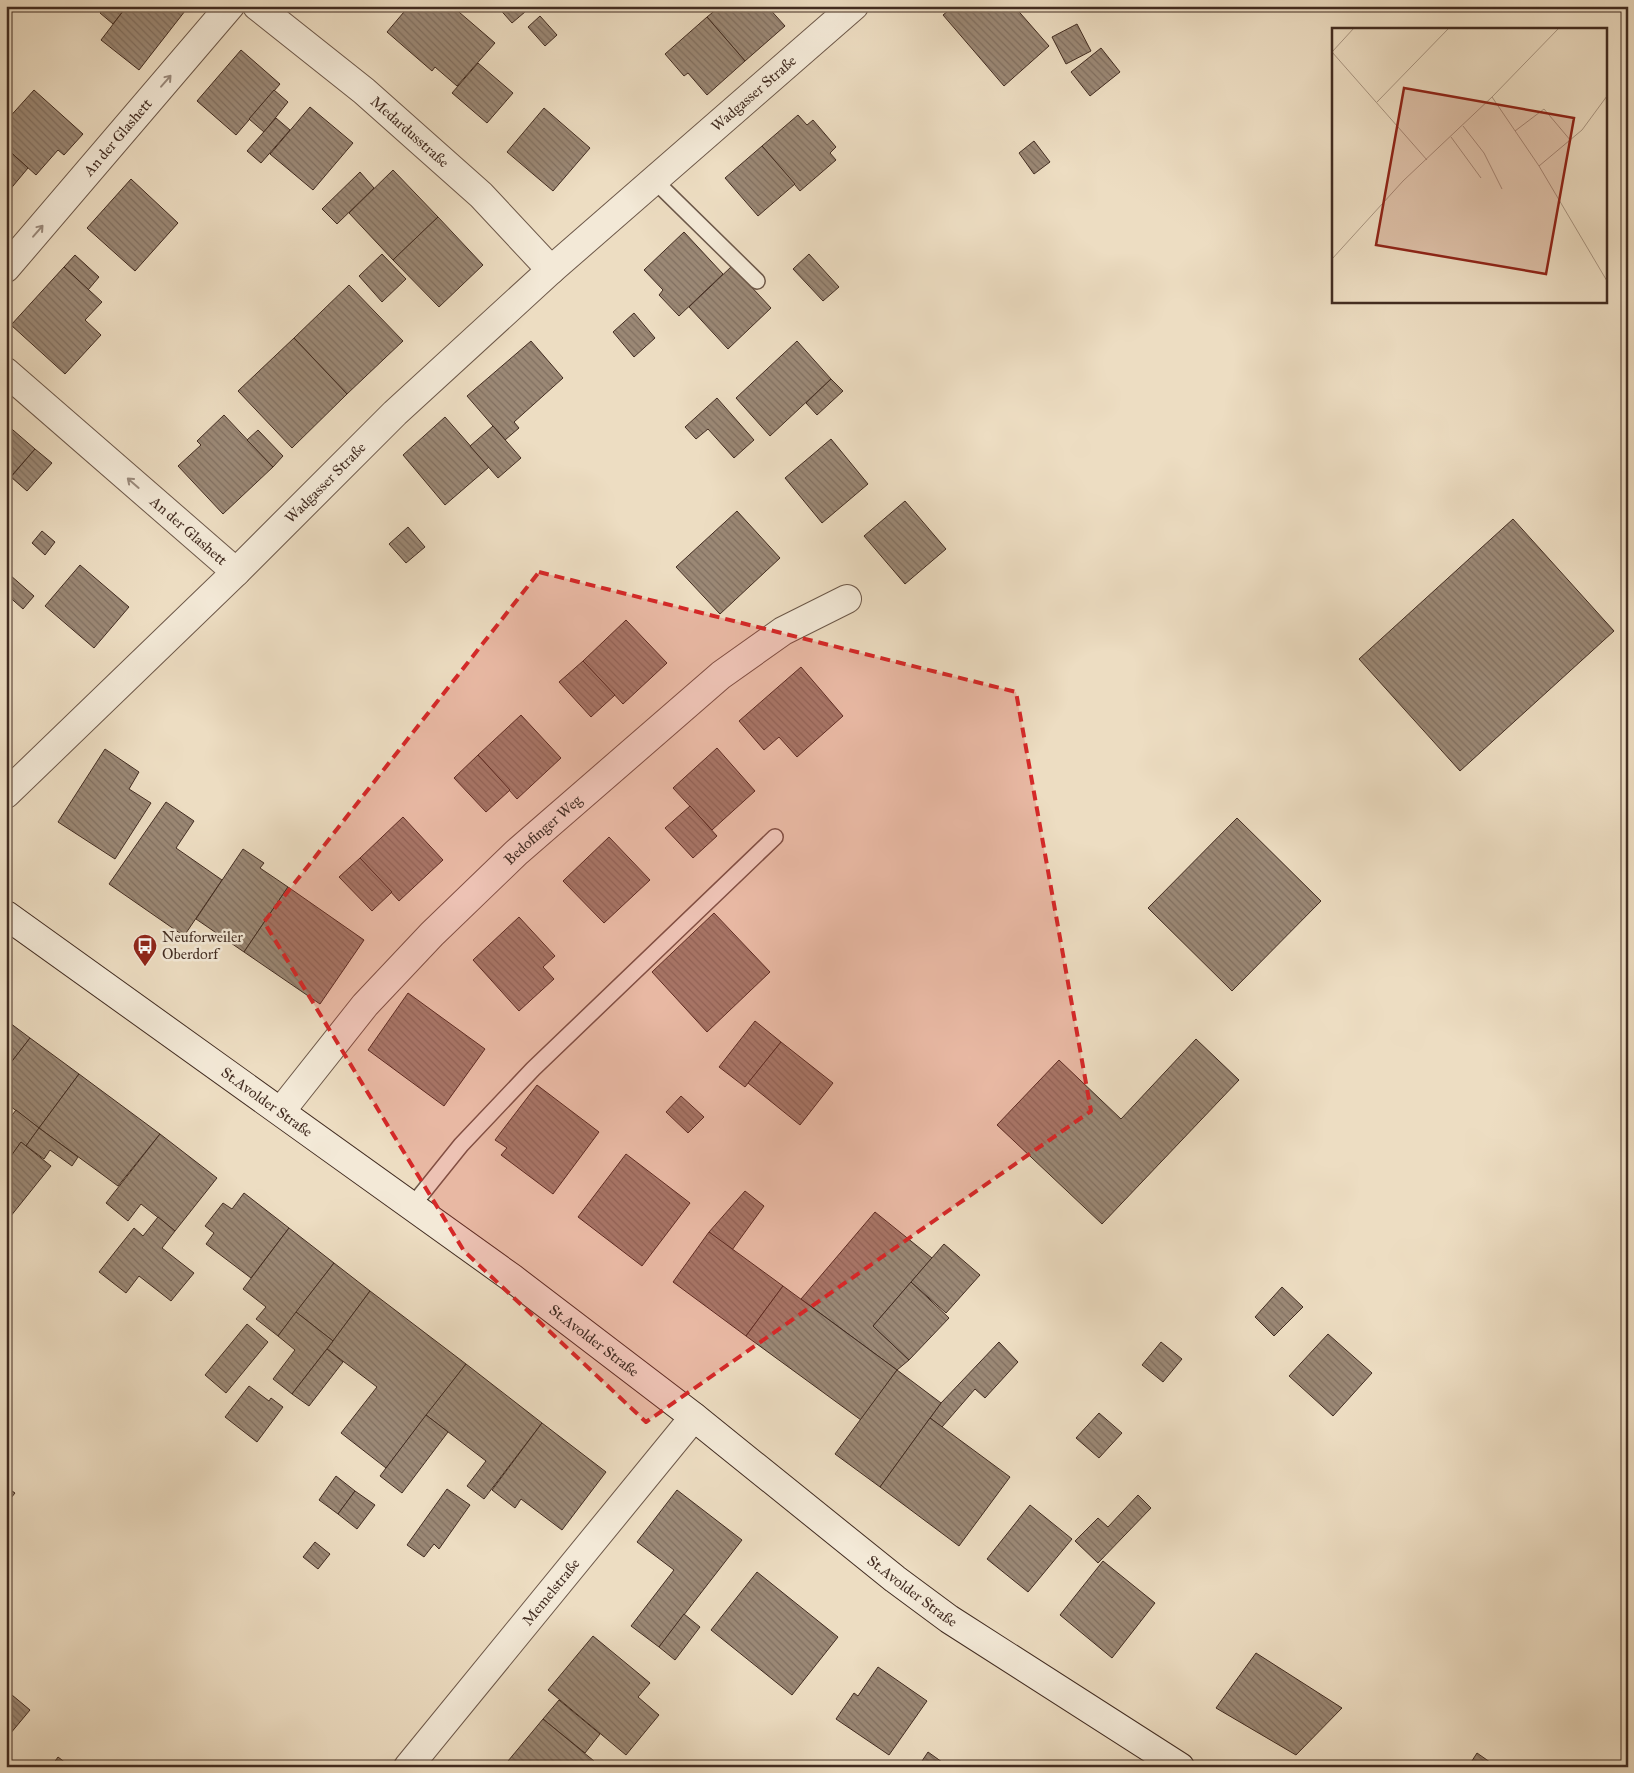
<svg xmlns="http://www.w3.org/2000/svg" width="1634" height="1773" viewBox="0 0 1634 1773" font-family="'IM FELL Great Primer',serif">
	<defs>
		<pattern id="building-back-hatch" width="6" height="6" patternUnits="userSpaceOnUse" patternTransform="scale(1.25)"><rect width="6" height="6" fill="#9b8875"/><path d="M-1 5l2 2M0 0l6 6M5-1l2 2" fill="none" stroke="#806f60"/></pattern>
	</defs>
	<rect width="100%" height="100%" fill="#edddc2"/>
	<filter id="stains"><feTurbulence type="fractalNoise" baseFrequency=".004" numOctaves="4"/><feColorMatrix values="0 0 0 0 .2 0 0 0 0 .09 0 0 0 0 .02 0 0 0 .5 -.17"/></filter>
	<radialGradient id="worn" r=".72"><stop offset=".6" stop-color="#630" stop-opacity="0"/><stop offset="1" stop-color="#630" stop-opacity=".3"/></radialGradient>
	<g fill="url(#building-back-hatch)" stroke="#422c21">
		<path d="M105,6H127L113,24L100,13Z"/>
		<path d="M127,6H179L185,11L139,70L101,40Z"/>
		<path d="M409,6H452L495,43L457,86L435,67L432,71L387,32Z"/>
		<path d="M497,6H532L512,23Z"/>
		<path d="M716,6H767L785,26L745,61L707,17L718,8Z"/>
		<path d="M954,6H1014L1049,46L1004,86L943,15Z"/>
		<path d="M540,16L557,35L545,46L528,27Z"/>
		<path d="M707,17L745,61L707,95L688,73L684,76L665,54Z"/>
		<path d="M1077,24L1091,51L1066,64L1052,37Z"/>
		<path d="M1101,48L1120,72L1090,96L1071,72Z"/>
		<path d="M241,50L280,84L236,135L197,101Z"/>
		<path d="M478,63L513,93L487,123L452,93Z"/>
		<path d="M34,90L83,134L64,155L58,150L36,175L6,148V121Z"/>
		<path d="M274,90L288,102L264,132L249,119Z"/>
		<path d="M310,107L353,143L313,190L270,154Z"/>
		<path d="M544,108L590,148L553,191L507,152Z"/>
		<path d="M798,115L807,125L813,120L836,147L830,153L836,160L800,191L762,146Z"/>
		<path d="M276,118L290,130L261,163L247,151Z"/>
		<path d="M1034,141L1050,162L1034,174L1019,153Z"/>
		<path d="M762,146L795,184L758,216L725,178Z"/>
		<path d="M6,148L28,168L8,192L6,190Z"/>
		<path d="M393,170L438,217L393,260L349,213Z"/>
		<path d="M360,172L374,188L337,224L322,209Z"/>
		<path d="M131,179L178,223L135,271L87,228Z"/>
		<path d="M438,217L483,265L439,307L393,260Z"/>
		<path d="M684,232L723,274L679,316L659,295L663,290L644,270Z"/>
		<path d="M382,254L406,279L382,302L359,276Z"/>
		<path d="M809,254L839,287L823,301L793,269Z"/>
		<path d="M75,255L99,277L88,290L64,267Z"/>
		<path d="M732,266L771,308L728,349L689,307Z"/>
		<path d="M64,267L102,302L85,320L101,335L65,374L11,325Z"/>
		<path d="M349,285L403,341L347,394L294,338Z"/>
		<path d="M634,313L655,338L634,357L613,332Z"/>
		<path d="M294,338L347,394L292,448L238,391Z"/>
		<path d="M531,341L563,378L514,422L519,428L505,440L467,396Z"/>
		<path d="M797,341L831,379L770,436L736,398Z"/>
		<path d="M831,379L843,391L817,415L806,403Z"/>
		<path d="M717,398L754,440L734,458L708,429L696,439L685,427Z"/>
		<path d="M224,415L273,467L223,514L178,466L201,445L197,441Z"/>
		<path d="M445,417L489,467L445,505L403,455Z"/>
		<path d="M6,424L35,449L6,482Z"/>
		<path d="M493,426L521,458L498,478L470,446Z"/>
		<path d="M258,430L283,456L273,467L247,440Z"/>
		<path d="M831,439L868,484L822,523L785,478Z"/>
		<path d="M35,449L52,463L27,491L11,477Z"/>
		<path d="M905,501L946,549L905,584L864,536Z"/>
		<path d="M737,511L780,558L720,614L676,567Z"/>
		<path d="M1513,519L1614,631L1460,771L1359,659Z"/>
		<path d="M408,527L425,547L406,563L389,544Z"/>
		<path d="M42,531L55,542L45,555L32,543Z"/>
		<path d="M80,565L129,607L94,648L45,606Z"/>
		<path d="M10,575L34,596L23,609L6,594V579Z"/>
		<path d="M626,620L667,663L623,704L583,661Z"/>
		<path d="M583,661L615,695L591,717L559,682Z"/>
		<path d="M801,667L843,716L797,757L779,737L764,750L739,721Z"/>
		<path d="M521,715L561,758L517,799L478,755Z"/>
		<path d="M717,748L755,791L712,830L673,788Z"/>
		<path d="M105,749L139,772L129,789L151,803L115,859L58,822Z"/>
		<path d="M478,755L510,790L486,812L454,778Z"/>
		<path d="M166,802L194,821L176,848L222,880L184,936L109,884Z"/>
		<path d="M690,806L717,836L693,858L665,828Z"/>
		<path d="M403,817L443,860L399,901L360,858Z"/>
		<path d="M1237,818L1321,901L1232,991L1148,908Z"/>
		<path d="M609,837L650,880L604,923L563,881Z"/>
		<path d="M243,849L264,863L260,868L288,887L244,952L196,919Z"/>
		<path d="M360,858L392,892L372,911L339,877Z"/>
		<path d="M288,887L364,940L320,1004L244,952Z"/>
		<path d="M714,913L770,972L707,1032L652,972Z"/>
		<path d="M519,917L555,956L543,967L554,979L519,1011L473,960Z"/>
		<path d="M408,993L485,1049L444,1106L368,1050Z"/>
		<path d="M6,1020L30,1038L6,1069Z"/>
		<path d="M755,1021L781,1042L745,1087L719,1067Z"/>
		<path d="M30,1038L79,1074L39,1128L6,1103V1069Z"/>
		<path d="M1196,1039L1239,1080L1102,1224L997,1125L1059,1060L1121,1119Z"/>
		<path d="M781,1042L833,1083L800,1125L748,1083Z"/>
		<path d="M79,1074L160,1134L118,1186L39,1128Z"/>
		<path d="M537,1085L599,1132L553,1194L501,1155L507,1148L495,1140Z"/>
		<path d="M681,1096L704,1117L688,1133L666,1112Z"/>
		<path d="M16,1110L39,1128L26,1146L21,1142L8,1161L6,1123Z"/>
		<path d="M39,1128L78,1157L72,1166L50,1150L44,1159L26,1146Z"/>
		<path d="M160,1134L217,1178L175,1231L141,1204L128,1221L106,1203Z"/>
		<path d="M21,1142L51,1166L6,1222V1163Z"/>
		<path d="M626,1154L690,1203L642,1266L578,1217Z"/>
		<path d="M745,1191L764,1206L732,1250L709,1232Z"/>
		<path d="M244,1193L289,1228L251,1278L206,1244L214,1233L205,1226L223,1203L232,1209Z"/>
		<path d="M875,1212L932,1258L873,1326L909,1360L897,1370L801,1299Z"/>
		<path d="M158,1217L175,1231L162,1248L194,1273L171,1301L139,1276L126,1293L99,1272L134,1228L143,1236Z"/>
		<path d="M289,1228L334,1263L278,1336L256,1319L266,1307L243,1289Z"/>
		<path d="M709,1232L783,1286L746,1336L673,1282Z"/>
		<path d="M944,1244L980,1275L946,1313L911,1282Z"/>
		<path d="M334,1263L370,1291L333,1341L296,1312Z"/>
		<path d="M911,1282L949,1318L909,1360L873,1326Z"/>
		<path d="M783,1286L897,1370L861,1420L746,1336Z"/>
		<path d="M1282,1287L1303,1307L1274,1336L1255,1317Z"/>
		<path d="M370,1291L466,1364L386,1468L341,1433L377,1387L327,1349Z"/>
		<path d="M296,1312L333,1341L292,1394L273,1379L295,1350L278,1336Z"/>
		<path d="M247,1324L268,1342L226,1393L205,1375Z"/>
		<path d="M1328,1334L1372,1373L1333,1416L1289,1376Z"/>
		<path d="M999,1342L1018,1362L985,1398L975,1389L942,1427L930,1418L941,1403Z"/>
		<path d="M1161,1342L1182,1359L1163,1382L1142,1365Z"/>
		<path d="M327,1349L343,1362L309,1406L292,1394Z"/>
		<path d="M466,1364L542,1423L484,1499L467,1486L486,1461L426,1415Z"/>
		<path d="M897,1370L941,1403L880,1487L835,1454Z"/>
		<path d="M249,1386L269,1401L271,1398L283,1407L257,1442L225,1417Z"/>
		<path d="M1099,1413L1122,1433L1099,1458L1076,1438Z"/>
		<path d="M426,1415L448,1432L402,1493L380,1476Z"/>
		<path d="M930,1418L1010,1477L959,1546L880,1487Z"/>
		<path d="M542,1423L606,1472L562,1530L521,1499L515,1508L492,1490Z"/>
		<path d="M336,1476L355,1491L338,1514L319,1500Z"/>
		<path d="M6,1487L15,1493L6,1504Z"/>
		<path d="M447,1489L470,1505L439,1549L434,1544L424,1557L407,1545Z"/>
		<path d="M677,1490L742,1540L659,1647L631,1626L674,1570L637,1542Z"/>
		<path d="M355,1491L375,1505L357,1529L338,1514Z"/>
		<path d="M1138,1495L1151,1508L1098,1563L1075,1541L1098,1518L1108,1527Z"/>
		<path d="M1030,1505L1072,1539L1028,1592L987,1559Z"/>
		<path d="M315,1542L330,1554L318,1569L303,1557Z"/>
		<path d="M1103,1561L1155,1603L1112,1658L1060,1615Z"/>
		<path d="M757,1572L838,1637L792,1695L711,1630Z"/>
		<path d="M684,1614L700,1627L675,1660L659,1647Z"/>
		<path d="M593,1636L650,1683L638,1697L659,1715L626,1755L548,1690Z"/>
		<path d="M1256,1653L1342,1708L1296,1755L1216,1708Z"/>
		<path d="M878,1667L927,1701L889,1755L836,1719L854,1693L858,1696Z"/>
		<path d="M12,1695L30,1710L10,1734L6,1731V1701Z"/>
		<path d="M559,1700L600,1734L585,1753L543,1719Z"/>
		<path d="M543,1719L594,1761L589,1767H503Z"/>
		<path d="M928,1752L949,1767H918Z"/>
		<path d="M1477,1753L1497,1767H1468Z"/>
		<path d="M58,1757L71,1767H51Z"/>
	</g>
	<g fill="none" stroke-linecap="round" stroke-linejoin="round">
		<defs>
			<g id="service">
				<path d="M654,180L757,281"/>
				<path d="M412,1206L461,1145L533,1069L775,837"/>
			</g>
			<g id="minor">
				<path id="s1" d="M257,6L364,91L481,195L551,270"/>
				<path id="s2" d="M6,268L230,6"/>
				<path id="s3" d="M6,372L236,572"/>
				<path id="s4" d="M6,794L236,572L395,413L551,270L854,6"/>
				<path id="s5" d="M281,1111L365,1005L432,934L516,853L721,675L783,631L847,599"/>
				<path id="s6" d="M408,1767L694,1417"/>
			</g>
			<g id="secondary">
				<path id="s7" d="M6,915L512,1278L694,1417L895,1579L949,1619L1180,1767"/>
			</g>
		</defs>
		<use href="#service" stroke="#6d5849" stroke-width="18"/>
		<use href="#minor" stroke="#6d5849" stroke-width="30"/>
		<use href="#secondary" stroke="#422c21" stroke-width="30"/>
		<use href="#service" stroke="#f3e9d7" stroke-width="15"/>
		<use href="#minor" stroke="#f3e9d7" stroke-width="28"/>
		<use href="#secondary" stroke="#f3e9d7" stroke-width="28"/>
	</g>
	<defs><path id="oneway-shaft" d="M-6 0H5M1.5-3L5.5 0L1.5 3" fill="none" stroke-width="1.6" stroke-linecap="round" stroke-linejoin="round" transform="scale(1.25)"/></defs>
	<g stroke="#9a8a7c">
		<use href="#oneway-shaft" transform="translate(166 81) rotate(-49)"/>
		<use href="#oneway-shaft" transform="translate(38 231) rotate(-49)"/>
		<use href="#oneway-shaft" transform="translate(133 483) rotate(-139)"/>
	</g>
	<path fill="#d62828" fill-opacity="0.2" stroke="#d62828" stroke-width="4" stroke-dasharray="10 6" stroke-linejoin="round" d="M539,572L1016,692L1091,1111L646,1422L464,1251L264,922Z"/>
	<defs>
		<symbol id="bus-pin" viewBox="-11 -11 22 30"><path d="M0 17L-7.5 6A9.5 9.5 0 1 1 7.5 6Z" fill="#8f2418" stroke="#f3e9d7"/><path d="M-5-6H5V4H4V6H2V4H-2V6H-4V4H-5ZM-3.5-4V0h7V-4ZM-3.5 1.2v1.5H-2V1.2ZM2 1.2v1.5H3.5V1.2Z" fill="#fff"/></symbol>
	</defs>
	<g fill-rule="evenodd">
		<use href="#bus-pin" x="131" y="932" width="28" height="38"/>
	</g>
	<g text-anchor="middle" stroke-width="5" stroke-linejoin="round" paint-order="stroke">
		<g font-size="15" fill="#422c21" stroke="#f3e9d7">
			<text dy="5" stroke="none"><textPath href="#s4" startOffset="1025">Wadgasser Straße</textPath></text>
			<text dy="5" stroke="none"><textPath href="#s1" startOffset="198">Medardusstraße</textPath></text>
			<text dy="5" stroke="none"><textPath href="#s2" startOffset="172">An der Glashett</textPath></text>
			<text dy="5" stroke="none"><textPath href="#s4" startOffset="446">Wadgasser Straße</textPath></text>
			<text dy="5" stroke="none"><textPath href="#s3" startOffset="242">An der Glashett</textPath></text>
			<text dy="5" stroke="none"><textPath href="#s5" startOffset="385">Bedofinger Weg</textPath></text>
			<text dy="5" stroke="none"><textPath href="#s7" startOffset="321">St.Avolder Straße</textPath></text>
			<text dy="5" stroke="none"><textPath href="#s7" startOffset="726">St.Avolder Straße</textPath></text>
			<text dy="5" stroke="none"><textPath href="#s7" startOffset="1131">St.Avolder Straße</textPath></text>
			<text dy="5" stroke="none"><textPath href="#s6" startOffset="226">Memelstraße</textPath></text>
		</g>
		<g font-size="15" fill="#422c21" stroke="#f3e9d7" text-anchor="start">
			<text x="162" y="942">Neuforweiler<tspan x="162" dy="17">Oberdorf</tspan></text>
		</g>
	</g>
	<g transform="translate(1332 28)">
		<rect width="275" height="275" fill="#edddc2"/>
		<path fill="none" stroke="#a99682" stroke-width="1" d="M0,24L95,132M0,24L22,0M160,69L207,138L275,253M45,74L117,0M131,98L152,125L170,161M183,103L212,81L239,113M119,109L149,150M207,138L250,102L275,68M0,231L71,153L160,69L227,0"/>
		<path fill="#8f2418" fill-opacity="0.15" stroke="#8f2418" stroke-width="2.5" d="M72,60L242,90L214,246L44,217Z"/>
		<rect width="275" height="275" fill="none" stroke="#422c21" stroke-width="2.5"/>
	</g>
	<rect width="1634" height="1773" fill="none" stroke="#edddc2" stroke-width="25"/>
	<rect x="8" y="8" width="1619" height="1758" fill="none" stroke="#422c21" stroke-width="2.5"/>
	<rect x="12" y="12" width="1609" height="1748" fill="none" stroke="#422c21"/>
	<rect width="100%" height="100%" filter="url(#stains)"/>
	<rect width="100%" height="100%" fill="url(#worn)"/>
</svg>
